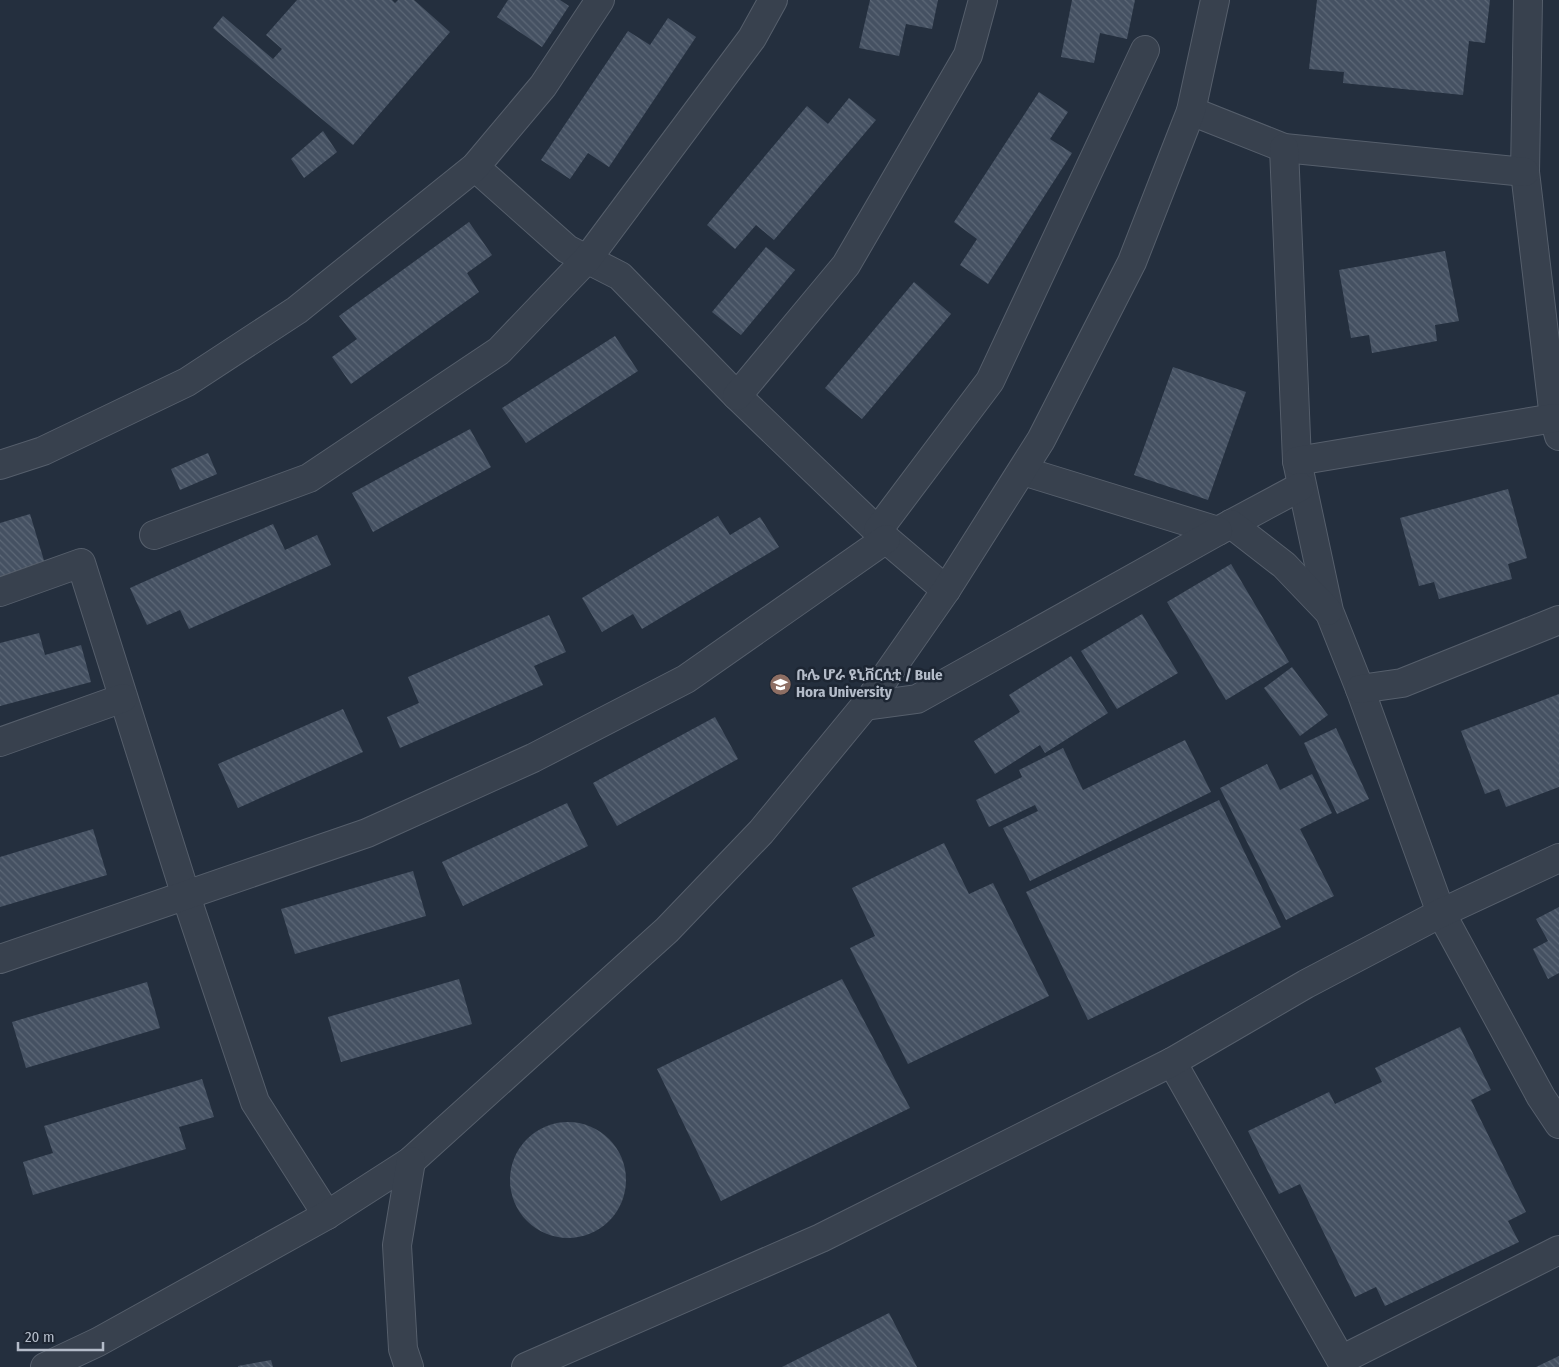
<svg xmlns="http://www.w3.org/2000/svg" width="1559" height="1367" viewBox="0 0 1559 1367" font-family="'Fira Sans Condensed','Noto Sans Ethiopic',sans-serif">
	<defs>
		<pattern id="building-back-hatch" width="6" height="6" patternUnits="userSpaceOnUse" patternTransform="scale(1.25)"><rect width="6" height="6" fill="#455162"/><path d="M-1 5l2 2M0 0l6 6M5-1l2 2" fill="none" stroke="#5d6877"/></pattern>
	</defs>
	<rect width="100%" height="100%" fill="#242f3e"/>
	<g fill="url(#building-back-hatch)">
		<path d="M297,0H392L395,3L398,0H414L450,32L353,145L213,28L223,16L273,59L282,49L266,35Z"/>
		<path d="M508,0H560L569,6L542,47L497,17Z"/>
		<path d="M870,0H938L932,29L906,24L899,56L859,48Z"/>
		<path d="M1072,0H1135L1127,39L1100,33L1094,63L1061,57Z"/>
		<path d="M1317,0H1490L1485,43L1469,41L1463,95L1343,83L1344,72L1309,69Z"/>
		<path d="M668,18L696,37L609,167L588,153L570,179L541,160L628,31L650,45Z"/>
		<path d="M1039,92L1068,112L1050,139L1072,153L988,284L960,265L977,239L954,222Z"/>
		<path d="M849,98L876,120L774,240L756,225L735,249L707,225L807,106L828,124Z"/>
		<path d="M323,131L337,152L304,178L291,159Z"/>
		<path d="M469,222L492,255L467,273L479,292L351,384L332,357L357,339L339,316Z"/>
		<path d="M766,247L795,270L741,335L712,312Z"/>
		<path d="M1445,251L1459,321L1435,325L1437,341L1372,353L1369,335L1351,338L1339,270Z"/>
		<path d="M914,282L951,314L862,419L825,388Z"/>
		<path d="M615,336L638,371L526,443L502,408Z"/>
		<path d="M1173,367L1246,392L1208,500L1134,475Z"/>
		<path d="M470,429L491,467L373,532L352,493Z"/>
		<path d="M208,453L217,474L180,490L171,469Z"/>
		<path d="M1508,489L1527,558L1508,564L1512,579L1439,599L1434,582L1419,586L1400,518Z"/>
		<path d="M30,514L45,564L0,577V523Z"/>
		<path d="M718,516L730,535L760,517L779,547L642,629L633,614L602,632L582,598Z"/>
		<path d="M273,524L285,550L317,535L331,565L189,629L180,610L147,625L130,588Z"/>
		<path d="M1231,564L1289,662L1226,700L1167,602Z"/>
		<path d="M1142,614L1178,673L1117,709L1081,651Z"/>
		<path d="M549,615L566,652L534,666L543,685L400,748L387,717L419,703L408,677Z"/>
		<path d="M39,633L45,655L81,645L91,682L0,706V643Z"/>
		<path d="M1071,656L1108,713L1045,753L1040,745L995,774L974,741L1020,712L1009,695Z"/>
		<path d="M1292,667L1328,715L1300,736L1264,688Z"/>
		<path d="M1559,694V787L1506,807L1499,789L1485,794L1461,731Z"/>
		<path d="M343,709L363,752L238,808L218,764Z"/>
		<path d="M715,717L738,759L617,826L593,783Z"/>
		<path d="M1336,728L1369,799L1337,814L1304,743Z"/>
		<path d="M1185,740L1211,792L1030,881L1003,828L1038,811L1035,805L989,827L976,800L1022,777L1019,770L1063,748L1083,790Z"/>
		<path d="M1267,764L1280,790L1312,774L1332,813L1300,829L1334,896L1286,920L1220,788Z"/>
		<path d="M1219,800L1281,927L1088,1020L1026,892Z"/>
		<path d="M567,803L588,846L463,906L442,862Z"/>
		<path d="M93,829L107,875L0,907V857Z"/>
		<path d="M944,843L969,894L993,883L1049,996L908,1064L850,948L875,936L852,888Z"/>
		<path d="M413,871L426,916L295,954L281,909Z"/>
		<path d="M1559,907V973L1548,979L1533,949L1548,941L1536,919Z"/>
		<path d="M459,979L472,1024L341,1062L328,1017Z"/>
		<path d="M842,979L910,1108L721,1201L657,1069Z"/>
		<path d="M147,982L160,1028L26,1068L12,1022Z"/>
		<path d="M1460,1027L1491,1090L1471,1100L1526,1212L1508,1221L1519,1242L1385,1306L1376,1287L1355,1297L1300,1184L1279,1194L1248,1131L1329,1092L1335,1104L1382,1082L1375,1068Z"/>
		<path d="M202,1079L214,1117L179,1127L186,1149L33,1195L23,1162L53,1153L44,1126Z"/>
		<circle cx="568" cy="1180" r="58"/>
		<path d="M889,1313L917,1367H782Z"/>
		<path d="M1559,1356V1367H1536Z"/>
		<path d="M271,1360L273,1367H238V1366Z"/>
	</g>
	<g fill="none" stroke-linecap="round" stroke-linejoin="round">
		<defs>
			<g id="minor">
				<path d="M1528,0L1525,172L1554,418L1559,436"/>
				<path d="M1191,111L1284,148L1525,172"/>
				<path d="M1284,148L1297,461L1329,611L1360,689L1441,913L1541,1097L1559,1124"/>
				<path d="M475,167L567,249L620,276L737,396L886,539L946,590"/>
				<path d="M737,396L846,265L968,55L983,0"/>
				<path d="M1297,461L1554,418"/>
				<path d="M0,465L43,451L187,382L297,310L475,167L543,86L600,0"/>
				<path d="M1023,471L1218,531L1300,487"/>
				<path d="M1231,524L1284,565L1328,611"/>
				<path d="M878,530L990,381L1145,50"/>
				<path d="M154,535L309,478L499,351L588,258L752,38L773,0"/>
				<path d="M0,592L81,563L186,896L255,1102L327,1215"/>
				<path d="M1360,689L1402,683L1559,620"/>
				<path d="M865,706L917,699L1218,531"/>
				<path d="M0,742L123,698"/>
				<path d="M0,959L367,833L533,758L686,679L886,539"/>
				<path d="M1172,1062L1341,1360L1559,1250"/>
				<path d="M45,1367L98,1342L327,1215L411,1161L667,930L761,832L868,702L946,590L1041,440L1132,262L1191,111L1215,0"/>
				<path d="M409,1367L403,1349L397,1245L411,1161"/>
				<path d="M526,1367L821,1238L1172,1062L1306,984L1441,913L1559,858"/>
			</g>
		</defs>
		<use href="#minor" stroke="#565f6c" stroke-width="30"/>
		<use href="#minor" stroke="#38414e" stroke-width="28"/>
	</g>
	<defs>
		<symbol id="university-disc" viewBox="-11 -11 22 22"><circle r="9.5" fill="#8d6e63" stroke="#1d2633"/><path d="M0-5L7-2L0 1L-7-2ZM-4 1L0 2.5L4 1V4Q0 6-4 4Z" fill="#fff"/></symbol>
	</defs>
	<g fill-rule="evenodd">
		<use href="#university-disc" x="768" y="672" width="25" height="25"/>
	</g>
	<g text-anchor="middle" stroke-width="5" stroke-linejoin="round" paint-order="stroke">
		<g font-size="15" font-weight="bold" fill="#b4bcc9" stroke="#1d2633" text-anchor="start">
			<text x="796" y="680">ቡሌ ሆራ ዩኒቨርሲቲ / Bule<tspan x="796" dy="17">Hora University</tspan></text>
		</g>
	</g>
	<path d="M18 1342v8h85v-8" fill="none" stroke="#b4bcc9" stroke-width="2.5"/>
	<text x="25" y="1342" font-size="15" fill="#b4bcc9" stroke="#1d2633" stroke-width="4" paint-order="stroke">20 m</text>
</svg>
